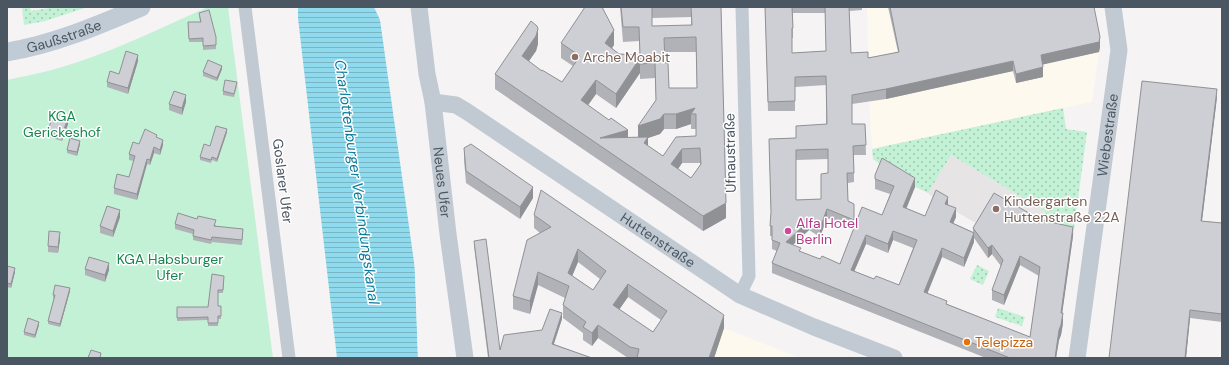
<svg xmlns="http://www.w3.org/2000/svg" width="1229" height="365" viewBox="0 0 1229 365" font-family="'DM Sans',sans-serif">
	<defs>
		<pattern id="grass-dots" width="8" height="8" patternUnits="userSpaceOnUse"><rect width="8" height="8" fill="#c3f1d5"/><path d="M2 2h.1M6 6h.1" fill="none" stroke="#a0c6b0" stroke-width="1.8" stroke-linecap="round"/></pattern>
		<pattern id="water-rules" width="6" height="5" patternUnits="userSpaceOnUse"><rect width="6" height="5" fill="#90daee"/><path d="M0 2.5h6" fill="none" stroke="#78b4c4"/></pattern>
	</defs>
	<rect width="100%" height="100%" fill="#f5f3f3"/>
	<g fill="#fdf9ef">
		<path d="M867,7H1092L1100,47L1092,102L872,149L869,101Z"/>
		<path d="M724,328L800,358H714Z"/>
	</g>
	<path fill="#e6e4e5" d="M951,155L1045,211L1044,234L999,264L994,257L991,255L988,258L983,250L993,233L936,200L928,193Z"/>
	<g fill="url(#grass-dots)">
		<path d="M22,7H30L31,11L56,7H88L45,21L24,25Z"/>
		<path d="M1063,108L1066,129L1087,132L1073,236L1044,234L1045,211L951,155L928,193C908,184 891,173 873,159L872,149Z"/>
		<path d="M977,265L989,271L983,285L970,279Z"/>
		<path d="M998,308L1025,317L1022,326L995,317Z"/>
	</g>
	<path fill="#c3f1d5" d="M208,7H228L273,358H7V80C31,75 55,70 78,62C123,47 165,26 208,7Z"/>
	<path fill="url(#water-rules)" d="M298,7H374L380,20L415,269L418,358H337L298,18Z"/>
	<path fill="#f5f3f3" d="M414,250L417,269L420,358H418Z"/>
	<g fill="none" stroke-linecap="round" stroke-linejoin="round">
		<g stroke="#c1cad2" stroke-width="13">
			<path d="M245,7L289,358"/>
			<path d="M740,295L749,276L742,7"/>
		</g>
		<g stroke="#c1cad2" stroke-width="17">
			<path id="s1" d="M419,7L427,74L433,102L448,234L465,358"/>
			<path id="s2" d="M433,102L456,105L466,111L740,295L814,327L894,358"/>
			<path id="s3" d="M1077,358L1119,50L1113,7"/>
		</g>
		<path stroke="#c1cbd6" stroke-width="19" id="s4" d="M7,52C54,44 97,26 141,7"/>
	</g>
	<g fill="#b0b2b7" fill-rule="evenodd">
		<path d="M620,7H721L726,218L703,231L495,89V74L538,44L536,51L528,62L542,71L562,82L573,66L561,58V43L614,45L612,48L619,54L640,55L639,41L623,42ZM691,17V26H652V18ZM664,52H696L697,88H669L665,63ZM640,73V79L655,78L656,101L638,138H628L588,105L596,94L616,108ZM691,124V129H696V136L663,156L648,146V138L660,134L664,129H676ZM682,163H700V165L691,178L678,169Z"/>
		<path d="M765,7H862V10L849,11L851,53L868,58L898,52L888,7H1094L1100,47L1099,52L1043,64V77L1016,83L1013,71L886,99L852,104V124H865L866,155H854V182L848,183V201L854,204V227L882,215L890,194L875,189V175L915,187L906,208L925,216L948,205L956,217L953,223L973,232V228L1041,220L1073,236L1062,313L1063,323L1061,335L1059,340L1056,358H986L772,273V263L777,251L772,249V236H770V226L771,214L769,139L796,138L826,124V85L795,87V111H768ZM793,13H825L826,51L792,53V38H793ZM828,159V173L821,199L796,200V160ZM827,218L854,229L840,264L820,259L801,252L793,245L809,230L820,237ZM974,238L988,258L992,254L1001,266L992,290V300L1004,305L1020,265L1039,276L1030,337L947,304L927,293L942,257L964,267L974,242ZM893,240L913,248L899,285L874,279L854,271L866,244L888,253Z"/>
		<path d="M199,13L216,37V49L203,50V42H189L188,22H200Z"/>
		<path d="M138,61L128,94L107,87V82L119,74Z"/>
		<path d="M222,69L217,81L203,76V72Z"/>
		<path d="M237,86L234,97L223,95V91Z"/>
		<path d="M1217,97L1202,221L1222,223V322L1190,318L1186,358H1109Z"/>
		<path d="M186,102L182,115L169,110V104Z"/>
		<path d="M68,124L62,141L48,137V130Z"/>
		<path d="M227,132L217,162L212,160L211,163L200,160V157L210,146Z"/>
		<path d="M157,138L163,145L160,155L154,153L150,165L147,164L137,200L114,194V188L129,177L134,161L129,160V154L139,144Z"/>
		<path d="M80,144L77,156L67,153V150Z"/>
		<path d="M464,148L533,198L520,219L466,183L464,160Z"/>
		<path d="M534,215L724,328L714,358H628L598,338L592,346L583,340V333L563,318V305L565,298L538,285L530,314L513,309V296L540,233L534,228ZM578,262L600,279L593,290L572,276ZM628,297L661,320L653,332L619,310Z"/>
		<path d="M120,217L113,237L100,233V226Z"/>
		<path d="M175,224L216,225V226L243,233L242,245L212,242L211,244L193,240V234L175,229Z"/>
		<path d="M60,239L58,253L48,252V246Z"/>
		<path d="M474,241L500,350L542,330L562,319L554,344L592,358H488L474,246Z"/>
		<path d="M7,266L15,272L11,288L7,287Z"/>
		<path d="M85,269L109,270L105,282L85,275Z"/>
		<path d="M224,279L223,293H218V306L221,316V319H218V326H208V320L177,321V308L208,307Z"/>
		<path d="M70,291L60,327L48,324V321L54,299L53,298V295Z"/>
		<path d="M39,325L35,338L24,335V332Z"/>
	</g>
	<g fill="#909195">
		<path d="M538,29V44L536,51L522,71V56Z"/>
		<path d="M614,30V45L605,58V43Z"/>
		<path d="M1100,37V47L1099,52L1041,65V55Z"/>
		<path d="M138,55V61L128,94V88Z"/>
		<path d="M640,58V73L616,108V94Z"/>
		<path d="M1013,61V71L886,99V89Z"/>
		<path d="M222,66V69L217,81V78Z"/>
		<path d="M1043,67V77L1016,83V74Z"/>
		<path d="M596,80V94L581,115V100Z"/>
		<path d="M1217,89V97L1201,229V221Z"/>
		<path d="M186,95V102L182,115V108Z"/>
		<path d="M695,108L691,114V124L676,129V114Z"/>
		<path d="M664,114V129L660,134L648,138V152L638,141V126Z"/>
		<path d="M68,118V124L62,141V135Z"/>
		<path d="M227,129V132L217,162V159Z"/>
		<path d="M628,130V144L600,138Z"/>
		<path d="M163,140V145L160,155V150Z"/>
		<path d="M80,141V144L77,156V152Z"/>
		<path d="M154,147V153L150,165V160Z"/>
		<path d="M682,149V163L671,179V164Z"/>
		<path d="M147,159V164L137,200V194Z"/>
		<path d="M915,178V187L903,217V207Z"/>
		<path d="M533,187V198L520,219V207Z"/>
		<path d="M948,197V207L945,204Z"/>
		<path d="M726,203V218L703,231V216Z"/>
		<path d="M956,208V217L950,231V222Z"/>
		<path d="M827,209V218L820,237V228Z"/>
		<path d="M120,210V217L113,237V231Z"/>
		<path d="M809,221V230L786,251V242Z"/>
		<path d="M1073,227V236L1061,322V313Z"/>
		<path d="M893,231V240L888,253V244Z"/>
		<path d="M60,232V239L58,253V247Z"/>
		<path d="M974,233V242L964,267V258Z"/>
		<path d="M866,235V244L851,279V270Z"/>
		<path d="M992,245V254L988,258V248Z"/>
		<path d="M942,248V257L924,302V292Z"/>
		<path d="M578,249V262L568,286V273Z"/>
		<path d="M1020,256V265L1004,305V295Z"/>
		<path d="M109,263V270L105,282V275Z"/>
		<path d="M15,268V272L11,288V284Z"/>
		<path d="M538,272V285L530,314V301Z"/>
		<path d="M628,284V297L613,318V305Z"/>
		<path d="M70,288V291L60,327V324Z"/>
		<path d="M1190,310V318L1186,358H1185Z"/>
		<path d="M562,313V319L552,349V344Z"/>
		<path d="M1063,313V323L1061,335L1059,340L1056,358H1055L1059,330Z"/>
		<path d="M724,315V328L714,358H709Z"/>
		<path d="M39,322V325L35,338V335Z"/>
		<path d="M598,325V338L592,346V333Z"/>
	</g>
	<g fill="#cdcfd5" stroke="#909195" fill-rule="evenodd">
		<path d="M585,7H602L614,30L605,43L619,54L640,55L639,27H623L621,7H652V26L692,25L691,7H721L726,203L703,216L495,74L531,21L537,26L538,29L536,36L522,56L542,71V70L562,82L580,56L561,43ZM696,37L697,88H669L668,63H665L664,38ZM640,58V64L655,63L656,100L638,126L660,119L664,114H676L695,108L691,114H696V136L676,137L663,156L644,143L648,137L600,138L628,130L611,118L609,120L581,100L596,80L616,94ZM700,148L701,164L691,178L671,164L682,149Z"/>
		<path d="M765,7H792L793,28H792V53L826,51L825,7H849L851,53L868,52V58L899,52L890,7H1094L1100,37L1099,42L1041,55L1043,67L1016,74L1013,61L886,89L852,95V124H865L866,145L853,146L854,173H847L848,201L854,204V220L827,209L820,228L809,221L786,242L801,248L799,251L820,259L822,256L840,264L862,207L882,215L894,186L875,179V175L882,158L915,178L903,207L925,216L936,190L948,197L945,204L956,208L950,222L974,233L964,258L942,248L924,292L947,301L946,304L1030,337L1040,267L1020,256L1004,295L992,290L1003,260L992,245L988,248L973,228L994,193L1041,220L1073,227L1061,313H1063L1061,325L1059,330L1055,358H1010L772,263L780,243L772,240V226H770L771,212L769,139L796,138V126L827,124L826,76L795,77V101L768,102ZM828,149V173L821,174V199L796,200V150ZM893,231L917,240L899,285L876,276L874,279L851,270L866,235L888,244Z"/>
		<path d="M209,10L216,37V45L203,46V38L189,39L188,22H201L199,13Z"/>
		<path d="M126,51L138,55L128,88L107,82L110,71L119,74Z"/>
		<path d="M208,60L222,66L217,78L203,72Z"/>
		<path d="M225,80L237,82L234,94L223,91Z"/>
		<path d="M1142,81L1217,89L1201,221L1222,223V314L1190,310L1185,358H1109Z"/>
		<path d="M174,91L186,95L182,108L169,104Z"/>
		<path d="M54,113L68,118L62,135L48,130Z"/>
		<path d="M216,126L227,129L217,159L212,157L211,160L200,157L204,144L210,146Z"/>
		<path d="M145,129L157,135L156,137L163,140L160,150L154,147L150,160L147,159L137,194L114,188L117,174L129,177L135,156L129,154L133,142L139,144Z"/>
		<path d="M70,138L80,141L77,152L67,150Z"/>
		<path d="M471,144L533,187L520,207L466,171L464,148Z"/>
		<path d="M541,190L724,315L709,358H637L639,349L630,347L598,325L592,333L583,327L586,322L563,305L569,286L538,272L530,301L513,296L527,240L551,227L534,215ZM578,249L606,271L593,290L568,273ZM628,284L667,311L653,332L613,305Z"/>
		<path d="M107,206L120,210L113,231L100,226Z"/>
		<path d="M178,213L197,219L198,216L216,220L214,226L243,229L242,240L212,237L211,240L193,236L194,230L175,224Z"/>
		<path d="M49,231L60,232L58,247L48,246Z"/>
		<path d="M486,239L500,350L504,335L542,330L550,309L562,313L552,344L592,358H489L474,241Z"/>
		<path d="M89,257L109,263L105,275L85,269Z"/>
		<path d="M7,266L15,268L11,284L7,283Z"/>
		<path d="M212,274L224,276L223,290H218V306H221V316H218V323H208V317L177,318V307H208Z"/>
		<path d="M55,285L70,288L60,324L48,321L55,295H53Z"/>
		<path d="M28,318L39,322L35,335L24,332Z"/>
		<path d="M91,350L101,353L100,358H88Z"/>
	</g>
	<g fill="#8d6e63" stroke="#fff" stroke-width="1.5">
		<circle cx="575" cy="57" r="4"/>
		<circle cx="996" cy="209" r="4"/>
	</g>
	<circle fill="#d1479c" stroke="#fff" stroke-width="1.5" cx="788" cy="231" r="4"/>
	<circle fill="#e8710a" stroke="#fff" stroke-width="1.5" cx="967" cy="342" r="4"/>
	<g text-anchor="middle" stroke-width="3" stroke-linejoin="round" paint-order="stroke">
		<g font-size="14" fill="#4a5661" stroke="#fff">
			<text dy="5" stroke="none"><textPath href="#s4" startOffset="59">Gaußstraße</textPath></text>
			<text dy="5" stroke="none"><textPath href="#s3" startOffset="225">Wiebestraße</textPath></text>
			<text transform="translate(730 153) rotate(-91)" y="5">Ufnaustraße</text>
			<text transform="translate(283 181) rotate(83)" y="5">Goslarer Ufer</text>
			<text dy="5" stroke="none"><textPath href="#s1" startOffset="177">Neues Ufer</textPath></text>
			<text dy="5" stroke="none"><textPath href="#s2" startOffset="266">Huttenstraße</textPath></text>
		</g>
		<g font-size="14" fill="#785e54" stroke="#fff" text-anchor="start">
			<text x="583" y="62">Arche Moabit</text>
			<text x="1004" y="206">Kindergarten<tspan x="1004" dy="16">Huttenstraße 22A</tspan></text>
		</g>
		<g font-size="14" fill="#17864f" stroke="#fff">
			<text x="62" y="121">KGA<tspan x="62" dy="16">Gerickeshof</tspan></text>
			<text x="170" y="264">KGA Habsburger<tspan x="170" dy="16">Ufer</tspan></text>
		</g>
		<g font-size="14" fill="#b23c85" stroke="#fff" text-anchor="start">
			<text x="796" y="228">Alfa Hotel<tspan x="796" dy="16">Berlin</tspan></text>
		</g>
		<g font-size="14" fill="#c56008" stroke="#fff" text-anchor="start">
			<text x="975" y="347">Telepizza</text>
		</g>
		<g font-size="15" font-style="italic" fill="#0c7c9b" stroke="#fff">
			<text transform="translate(357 182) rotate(82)" y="5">Charlottenburger Verbindungskanal</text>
		</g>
	</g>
	<rect width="1229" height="365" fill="none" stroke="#4a5661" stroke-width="16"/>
</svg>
